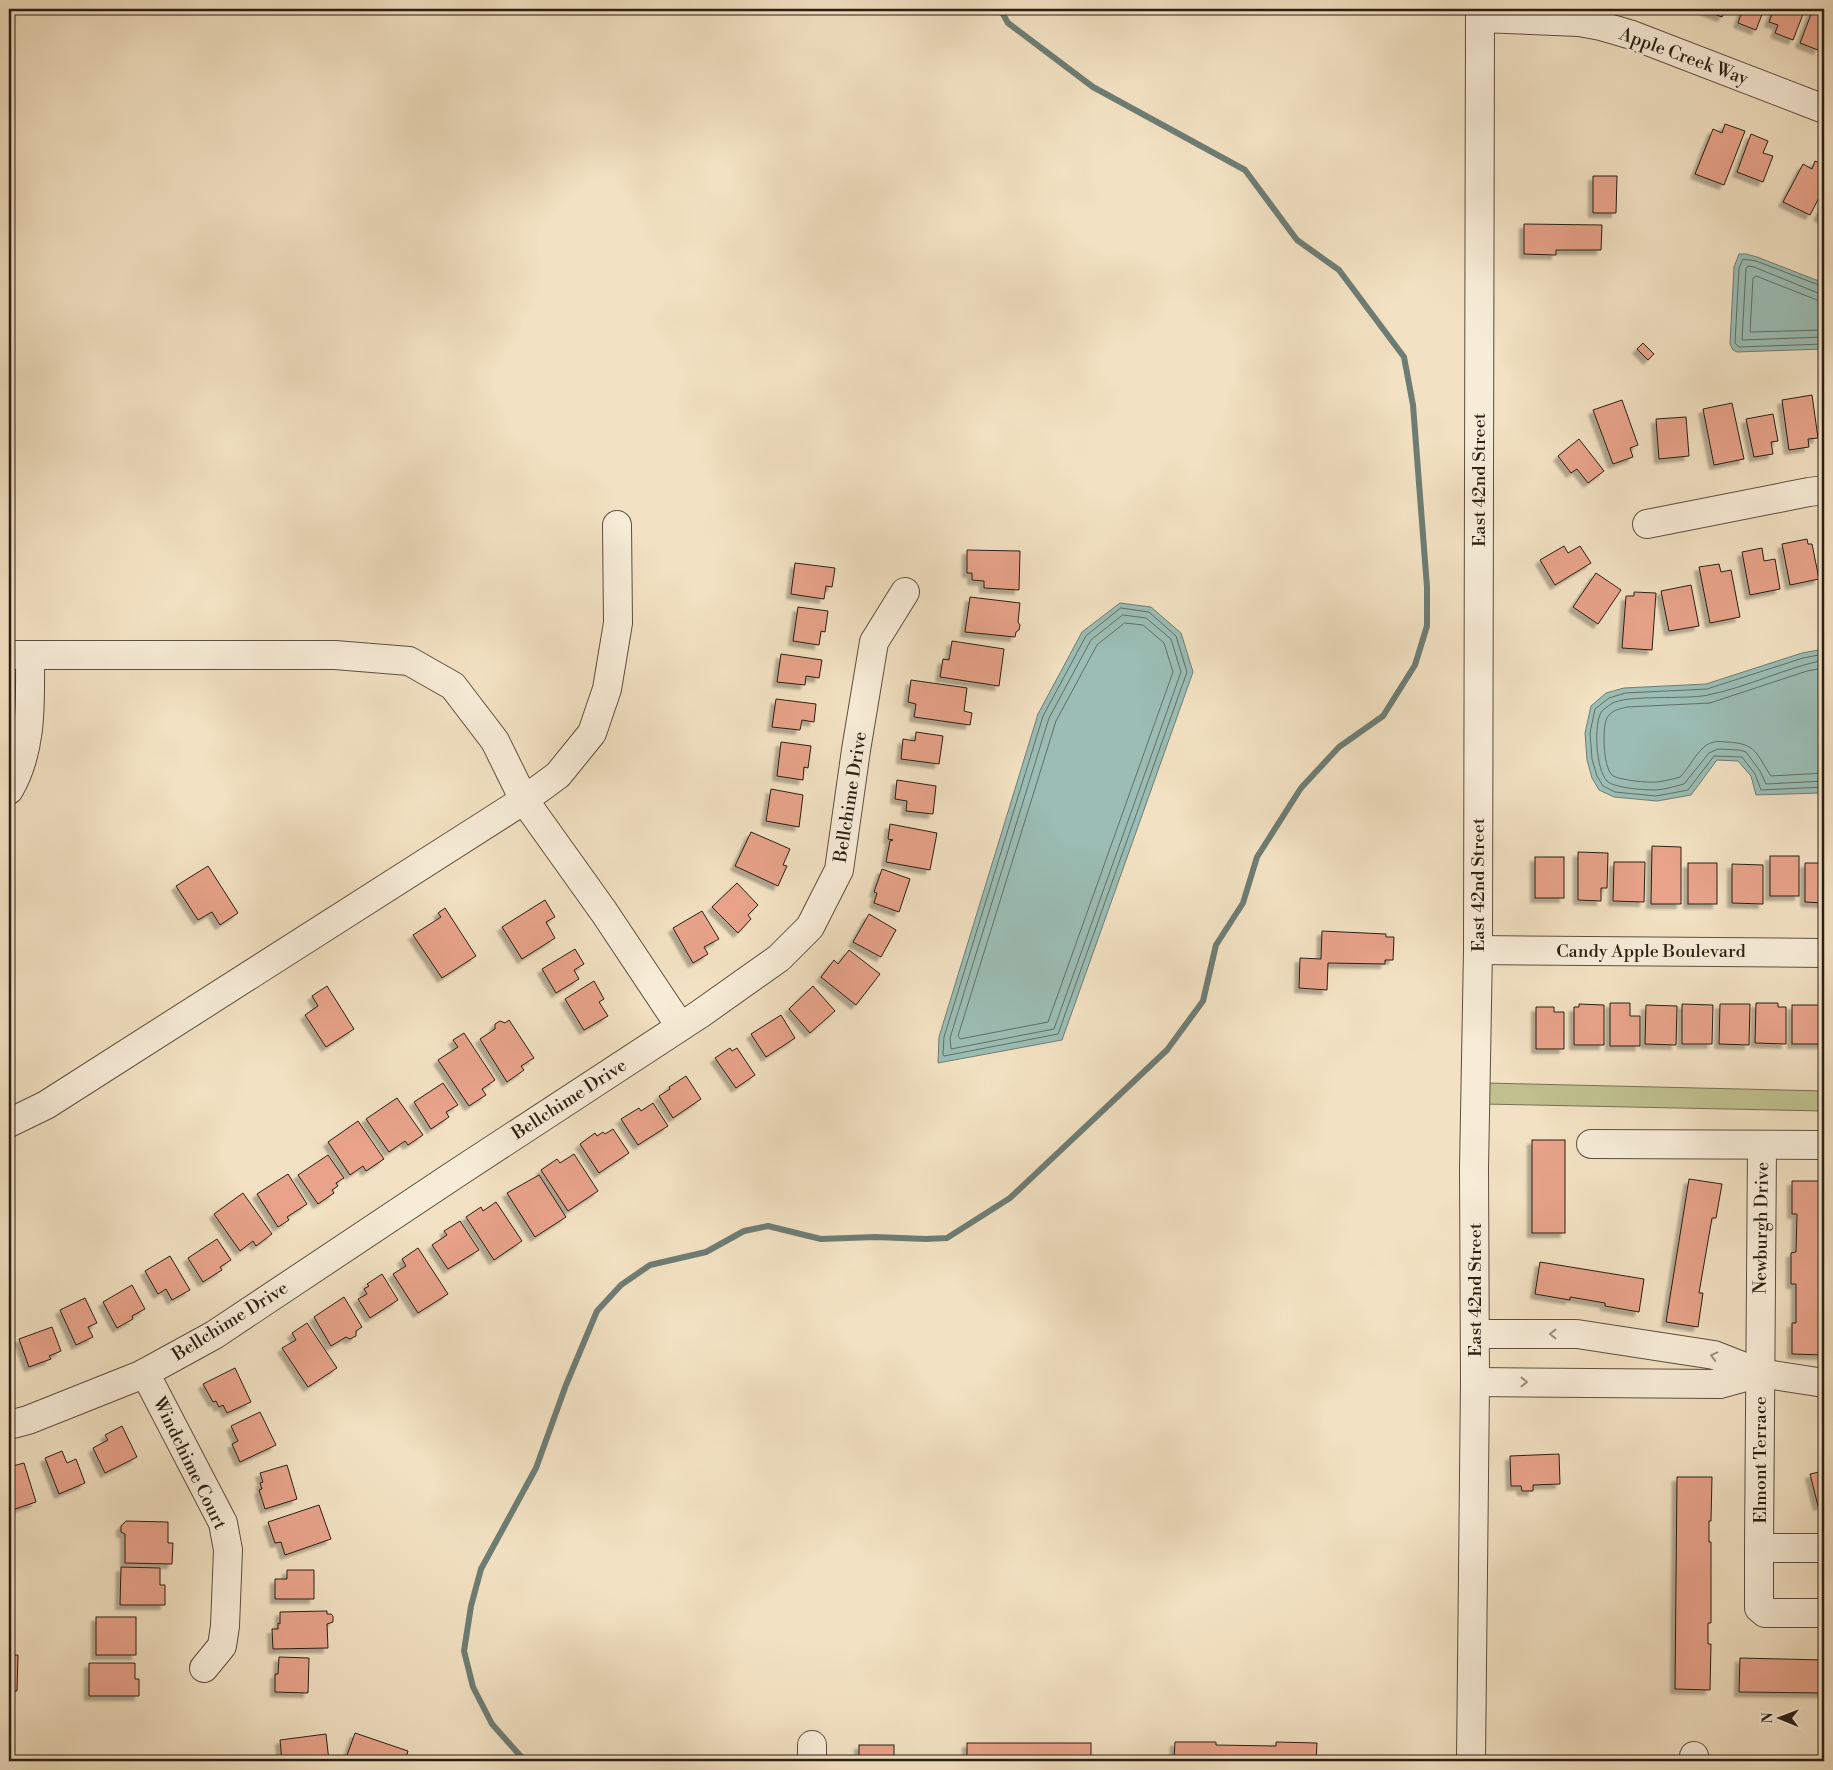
<svg xmlns="http://www.w3.org/2000/svg" width="1833" height="1770" viewBox="0 0 1833 1770" font-family="'Libre Bodoni',serif">
	<defs>
		<filter id="shadow"><feDropShadow dx="-4.5" dy="4.5" stdDeviation="1" flood-color="#0004"/></filter>
	</defs>
	<rect width="100%" height="100%" fill="#f2e1c2"/>
	<filter id="stains"><feTurbulence type="fractalNoise" baseFrequency=".004" numOctaves="4"/><feColorMatrix values="0 0 0 0 .2 0 0 0 0 .09 0 0 0 0 .02 0 0 0 .5 -.17"/></filter>
	<radialGradient id="worn" r=".72"><stop offset=".6" stop-color="#630" stop-opacity="0"/><stop offset="1" stop-color="#630" stop-opacity=".3"/></radialGradient>
	<path fill="#c0c18f" stroke="#757052" d="M1486,1083L1824,1091V1111L1484,1104Z"/>
	<g fill="#9bbdb4" stroke="#6e7d74">
		<path d="M1739,254H1746L1757,257L1824,283L1823,349L1737,352L1733,350L1730,344L1734,267Z"/>
		<path d="M1120,603L1151,607L1181,633L1193,672L1062,1040L938,1063L939,1037L1038,714L1082,632Z"/>
		<path d="M1824,649V791L1820,793L1756,795L1751,776L1738,761L1717,760L1691,795L1657,801L1614,797L1599,790L1592,778L1587,760L1585,733L1591,706L1606,693L1624,688L1706,684L1802,653Z"/>
	</g>
	<g fill="none" stroke-linecap="round" stroke-linejoin="round">
		<g stroke="#626e64" stroke-width="1">
			<path d="M1824,287L1756,261L1743,259L1739,268L1735,343L1739,347L1824,344"/>
			<path d="M1824,294L1818,293L1754,267L1748,266L1746,268L1742,340L1824,337"/>
			<path d="M1824,301L1817,300L1756,276L1753,278L1750,332L1824,330"/>
			<path d="M1121,608L1149,612L1176,636L1187,672L1058,1034L944,1056L943,1054L944,1037L1043,716L1086,636Z"/>
			<path d="M1123,615L1146,618L1171,639L1181,672L1054,1029L951,1049L950,1038L1049,718L1091,640Z"/>
			<path d="M1125,623L1143,625L1164,643L1173,672L1048,1022L960,1039L958,1036L1056,721L1097,645Z"/>
			<path d="M1824,654L1803,658L1707,689L1625,693L1609,698L1595,709L1590,733L1592,759L1597,776L1603,786L1615,792L1656,796L1688,790L1714,756L1742,757L1755,774L1761,790L1824,787"/>
			<path d="M1824,660C1785,668 1748,687 1708,695C1686,700 1626,694 1611,704C1608,706 1604,709 1602,711C1593,723 1596,770 1607,781C1614,788 1644,790 1655,790C1664,790 1675,786 1684,784L1709,753L1718,749L1739,750L1746,752L1760,771L1766,784L1824,781"/>
			<path d="M1824,668L1807,671L1710,703L1627,707C1620,709 1611,710 1607,718C1602,728 1603,766 1612,775C1617,780 1649,783 1657,782C1665,781 1673,779 1680,777C1689,768 1694,756 1704,747C1711,741 1718,741 1726,742C1757,743 1756,754 1771,776L1824,773"/>
		</g>
		<path stroke="#6e7d74" stroke-width="6" d="M525,1761L492,1724L473,1687L464,1651L471,1606L481,1569L536,1468L566,1385L597,1311L621,1285L650,1265L706,1252L744,1231L768,1226L821,1239L875,1237L926,1239L947,1238L1010,1198L1167,1050L1203,1001L1216,945L1243,903L1257,857L1301,788L1339,747L1383,716L1415,665L1427,626V587L1413,405L1404,357L1339,270L1297,240L1245,170L1093,87L1008,23L1000,9"/>
	</g>
	<g fill="#e8a38a" stroke="#2a1e14" filter="url(#shadow)">
		<path d="M1704,9H1726L1722,17L1704,10Z"/>
		<path d="M1743,9H1764L1756,30L1738,23Z"/>
		<path d="M1774,9H1805L1793,40L1775,33L1778,25L1769,22Z"/>
		<path d="M1813,9L1824,13V43L1821,42L1818,50L1800,43Z"/>
		<path d="M1725,124L1745,131L1724,185L1695,174L1713,129L1722,133Z"/>
		<path d="M1751,134L1768,141L1763,153L1773,156L1763,182L1737,172Z"/>
		<path d="M1815,161L1824,165V188L1810,215L1783,202L1803,164L1812,169Z"/>
		<path d="M1593,176H1617L1616,213H1593Z"/>
		<path d="M1824,205V219L1818,216Z"/>
		<path d="M1524,224L1602,225L1601,250H1556V255L1524,254Z"/>
		<path d="M1643,343L1654,354L1648,360L1637,349Z"/>
		<path d="M1812,395L1818,438L1808,439L1809,447L1789,450L1782,400Z"/>
		<path d="M1622,400L1638,445L1630,448L1633,457L1613,464L1593,410Z"/>
		<path d="M1732,403L1744,459L1714,465L1703,409Z"/>
		<path d="M1773,414L1778,441L1771,442L1773,454L1754,457L1746,419Z"/>
		<path d="M1686,417L1689,456L1659,459L1656,419Z"/>
		<path d="M1579,439L1604,471L1588,483L1577,469L1571,473L1558,456Z"/>
		<path d="M1807,539L1808,544H1812L1819,579L1790,585L1782,544Z"/>
		<path d="M1564,546L1568,553L1580,546L1591,563L1555,585L1540,560Z"/>
		<path d="M1762,548L1764,561L1775,559L1780,589L1750,595L1742,552Z"/>
		<path d="M967,550L1020,551L1019,590L984,588V581L972,580V573H967Z"/>
		<path d="M795,563L835,568L832,587L826,586L824,599L791,594Z"/>
		<path d="M1719,564L1721,572L1731,570L1740,617L1710,623L1699,567Z"/>
		<path d="M1596,573L1621,590L1598,624L1573,607Z"/>
		<path d="M1691,585L1699,626L1669,631L1661,591Z"/>
		<path d="M1634,592L1656,593L1652,650L1622,648L1626,596H1634Z"/>
		<path d="M970,597L1020,603L1018,622L1020,625L1019,630L1016,632L1015,637L965,632Z"/>
		<path d="M798,607L828,611L825,632L821,631L819,645L793,641Z"/>
		<path d="M952,641L1004,649L999,686L940,677L943,659L949,660Z"/>
		<path d="M781,654L822,660L819,678L806,676L805,685L777,682Z"/>
		<path d="M911,680L967,688L964,711L972,713L970,725L914,717L916,704L908,702Z"/>
		<path d="M776,699L816,704L814,722L802,720L800,730L772,727Z"/>
		<path d="M916,732L943,736L939,764L901,759L903,739L915,741Z"/>
		<path d="M781,742L811,746L808,768L804,767L803,780L777,776Z"/>
		<path d="M897,780L936,786L933,814L906,811L907,801L895,799Z"/>
		<path d="M771,789L803,795L799,827L766,821Z"/>
		<path d="M890,824L937,833L930,870L886,862L890,841L893,840L888,839Z"/>
		<path d="M751,832L790,849L783,865L787,866L778,886L735,866Z"/>
		<path d="M1652,846L1681,847V904H1651Z"/>
		<path d="M1578,852L1608,853L1607,888H1601V901L1578,900Z"/>
		<rect x="1770" y="856" width="29" height="40"/>
		<rect x="1535" y="857" width="29" height="41"/>
		<path d="M1614,862H1645L1644,902L1613,901Z"/>
		<rect x="1688" y="863" width="29" height="41"/>
		<path d="M1805,863H1824V903L1805,902Z"/>
		<path d="M1732,864L1763,865V904L1732,903Z"/>
		<path d="M208,866L238,913L220,925L212,912L198,920L176,886Z"/>
		<path d="M882,869L910,879L899,912L874,903L877,893L874,892Z"/>
		<path d="M737,883L758,905L748,915L751,919L738,933L712,907Z"/>
		<path d="M545,900L555,917L546,922L555,938L522,959L502,927Z"/>
		<path d="M445,908L476,956L442,978L413,935L441,917L438,913Z"/>
		<path d="M702,911L719,939L704,947L708,954L693,963L673,928Z"/>
		<path d="M869,914L896,930L881,957L853,942Z"/>
		<path d="M1322,931L1386,934V937H1394L1393,960H1385V964L1328,963L1327,990L1299,988L1300,958L1321,959Z"/>
		<path d="M575,949L584,964L574,970L579,979L556,993L542,969Z"/>
		<path d="M849,950L880,974L856,1005L821,977L834,960L838,964Z"/>
		<path d="M594,981L604,999L599,1002L608,1016L584,1030L565,999Z"/>
		<path d="M327,986L354,1029L326,1047L305,1015L318,1006L312,996Z"/>
		<path d="M813,986L835,1011L810,1033L789,1009Z"/>
		<path d="M1610,1003H1630V1016H1640V1046H1610Z"/>
		<path d="M1756,1003H1778V1007H1786V1044L1755,1043Z"/>
		<path d="M1579,1004L1604,1005V1045H1574V1007H1579Z"/>
		<path d="M1682,1004L1713,1005L1712,1044H1682Z"/>
		<path d="M1720,1004H1750L1749,1045L1719,1044Z"/>
		<path d="M1646,1005L1677,1006L1676,1045L1645,1044Z"/>
		<rect x="1792" y="1005" width="31" height="39"/>
		<path d="M1536,1007H1554V1012H1564V1049H1536Z"/>
		<path d="M781,1015L795,1038L766,1057L751,1034Z"/>
		<path d="M509,1020L534,1058L521,1066L524,1070L507,1082L480,1039L495,1029V1024L500,1021L505,1023Z"/>
		<path d="M464,1033L495,1080L482,1089L486,1095L469,1106L438,1060L458,1047L453,1040Z"/>
		<path d="M730,1048L732,1051L737,1048L755,1075L736,1088L715,1058Z"/>
		<path d="M686,1076L701,1099L673,1118L659,1096L670,1089L669,1087Z"/>
		<path d="M443,1083L458,1105L446,1112L449,1117L431,1129L414,1102Z"/>
		<path d="M397,1098L423,1135L408,1145L405,1141L389,1152L366,1119Z"/>
		<path d="M653,1103L668,1126L638,1145L621,1119L639,1108L641,1111Z"/>
		<path d="M358,1121L384,1159L366,1171L363,1166L350,1175L328,1142Z"/>
		<path d="M613,1129L629,1153L599,1173L580,1144L595,1133L597,1136L603,1132L605,1134Z"/>
		<rect x="1532" y="1140" width="33" height="93"/>
		<path d="M574,1154L598,1191L568,1211L541,1170L557,1159L560,1163Z"/>
		<path d="M328,1155L344,1178L336,1183L338,1186L332,1190L334,1193L318,1204L298,1175Z"/>
		<path d="M288,1174L307,1204L287,1217L289,1220L278,1227L257,1194Z"/>
		<path d="M539,1175L566,1217L535,1237L507,1193Z"/>
		<path d="M1689,1179L1722,1184L1716,1218H1712L1699,1293H1703L1698,1327L1666,1322Z"/>
		<path d="M1792,1181H1824V1355L1792,1354V1323H1796V1284H1791V1253L1796,1252L1797,1214H1792Z"/>
		<path d="M243,1193L272,1234L256,1246L253,1241L240,1251L214,1214Z"/>
		<path d="M496,1202L522,1241L494,1260L466,1217L481,1207L483,1211Z"/>
		<path d="M460,1221L479,1250L448,1269L432,1245L447,1235L444,1231Z"/>
		<path d="M217,1239L231,1260L220,1267L222,1270L203,1282L188,1258Z"/>
		<path d="M418,1248L448,1294L418,1313L393,1274L406,1266L402,1259Z"/>
		<path d="M170,1256L190,1290L172,1300L166,1289L158,1294L145,1271Z"/>
		<path d="M1540,1262L1644,1279L1639,1312L1605,1306V1303L1570,1297V1300L1535,1294Z"/>
		<path d="M382,1274L398,1300L370,1318L358,1299L367,1294L364,1289L369,1286L367,1284Z"/>
		<path d="M132,1285L145,1309L132,1316L133,1319L117,1328L103,1302Z"/>
		<path d="M344,1297L362,1327L356,1331V1336L350,1339L346,1337L331,1346L314,1317Z"/>
		<path d="M85,1298L97,1323L88,1327L93,1337L76,1345L60,1310Z"/>
		<path d="M307,1323L337,1368L308,1387L282,1348L296,1340L292,1333Z"/>
		<path d="M52,1327L61,1351L49,1356L51,1359L29,1367L19,1339Z"/>
		<path d="M235,1368L251,1402L227,1413L223,1405L219,1407L216,1401L213,1402L203,1384Z"/>
		<path d="M260,1412L276,1445L240,1462L232,1444L238,1441L231,1426Z"/>
		<path d="M122,1426L137,1457L105,1473L93,1448L108,1440L105,1435Z"/>
		<path d="M62,1451L67,1463L76,1459L85,1483L59,1494L45,1458Z"/>
		<path d="M1559,1454L1560,1484L1533,1485V1491H1522L1521,1486H1511L1510,1456Z"/>
		<path d="M24,1463L36,1502L9,1511V1467Z"/>
		<path d="M287,1465L297,1499L265,1509L259,1490L262,1489L260,1483L263,1482L260,1473Z"/>
		<path d="M1824,1471V1504L1818,1506L1810,1474Z"/>
		<path d="M1677,1477H1712L1711,1521H1709V1542H1711V1623H1708V1644H1711L1710,1690L1675,1689Z"/>
		<path d="M319,1505L331,1539L285,1555L281,1542L275,1543L268,1522Z"/>
		<path d="M126,1521L168,1522V1543H173L172,1564L125,1563V1534L121,1532V1526Z"/>
		<path d="M121,1567L160,1568V1585H165V1605H120Z"/>
		<path d="M287,1570H314V1599H275V1579H287Z"/>
		<path d="M9,1608H10L9,1646Z"/>
		<path d="M327,1611V1614H331L333,1616V1622L327,1624L328,1648L273,1649L272,1629H278V1623L280,1624V1612Z"/>
		<rect x="96" y="1617" width="40" height="38"/>
		<path d="M9,1655H18L17,1691H9Z"/>
		<path d="M279,1657L309,1658L308,1693L275,1692V1674H278Z"/>
		<path d="M1740,1658L1824,1660V1693L1739,1692Z"/>
		<path d="M89,1663H135V1679H139V1696H89Z"/>
		<path d="M355,1733L408,1751L405,1761H345Z"/>
		<path d="M326,1734L329,1761H282L280,1740Z"/>
		<path d="M1175,1742H1216V1745L1276,1746V1742L1317,1743L1316,1761H1174Z"/>
		<rect x="967" y="1743" width="124" height="18"/>
		<rect x="859" y="1745" width="35" height="16"/>
		<path d="M1781,1757L1782,1761H1767Z"/>
	</g>
	<g fill="none" stroke-linecap="round" stroke-linejoin="round">
		<defs>
			<g id="minor">
				<path d="M1480,18L1579,22L1601,26L1632,35L1824,109"/>
				<path d="M1647,524L1809,492L1824,490"/>
				<path d="M9,655H335L409,661L453,686L495,741L524,800L558,775L592,733L607,689L618,623L617,525"/>
				<path d="M9,790C33,749 30,701 30,655"/>
				<path d="M1478,950L1824,953"/>
				<path d="M9,1123L46,1105L524,800L604,912L680,1026"/>
				<path d="M1591,1144L1824,1145"/>
				<path d="M1475,1334H1577L1714,1355L1760,1373"/>
				<path d="M145,1373L223,1523L228,1550L225,1626L222,1646L204,1668"/>
				<path d="M1475,1382L1720,1384L1760,1373L1824,1383"/>
				<path d="M9,1425L28,1420L141,1375L214,1335L454,1175L700,1014L779,958L810,927L839,870L856,750L874,642L905,592"/>
				<path d="M1759,1548L1762,1145"/>
				<path d="M1824,1548H1759V1608L1765,1613H1824"/>
				<path d="M1694,1756L1695,1761"/>
				<path d="M812,1761V1745"/>
				<path d="M1471,1761L1475,1382L1474,1169L1478,950L1480,9"/>
			</g>
		</defs>
		<use href="#minor" stroke="#5c4f40" stroke-width="30"/>
		<use href="#minor" stroke="#f7ecd7" stroke-width="28"/>
	</g>
	<defs><path id="oneway-chevron" d="M-2-3.5L2.5 0L-2 3.5" fill="none" stroke-width="1.6" stroke-linecap="round" stroke-linejoin="round" transform="scale(1.25)"/></defs>
	<g stroke="#9b8f7f">
		<use href="#oneway-chevron" transform="translate(1553 1334) rotate(-180)"/>
		<use href="#oneway-chevron" transform="translate(1714 1356) rotate(-165)"/>
		<use href="#oneway-chevron" transform="translate(1524 1382)"/>
	</g>
	<g text-anchor="middle" stroke-width="4" stroke-linejoin="round" paint-order="stroke">
		<g font-size="18" fill="#2a1e14" stroke="#f7ecd7">
			<text transform="translate(1684 56) rotate(20)" y="6">Apple Creek Way</text>
			<text transform="translate(1479 480) rotate(-90)" y="6">East 42nd Street</text>
			<text transform="translate(850 797) rotate(-81)" y="6">Bellchime Drive</text>
			<text transform="translate(1478 885) rotate(-90)" y="6">East 42nd Street</text>
			<text x="1651" y="957">Candy Apple Boulevard</text>
			<text transform="translate(569 1099) rotate(-33)" y="6">Bellchime Drive</text>
			<text transform="translate(1761 1228) rotate(-89)" y="6">Newburgh Drive</text>
			<text transform="translate(1475 1290) rotate(-90)" y="6">East 42nd Street</text>
			<text transform="translate(230 1321) rotate(-32)" y="6">Bellchime Drive</text>
			<text transform="translate(1760 1460) rotate(-90)" y="6">Elmont Terrace</text>
			<text transform="translate(190 1463) rotate(64)" y="6">Windchime Court</text>
		</g>
	</g>
	<rect width="1833" height="1770" fill="none" stroke="#f2e1c2" stroke-width="30"/>
	<rect x="10" y="10" width="1813" height="1750" fill="none" stroke="#2a1e14" stroke-width="2.5"/>
	<rect x="15" y="15" width="1803" height="1740" fill="none" stroke="#2a1e14"/>
	<g transform="translate(1780 1718) rotate(271)" stroke="#f7ecd7" stroke-width="4" paint-order="stroke">
	<path d="M0-4L9 19L0 12L-9 19Z" fill="#2a1e14"/>
	<text y="-8" font-size="14" font-weight="bold" text-anchor="middle" fill="#2a1e14">N</text>
	</g>
	<rect width="100%" height="100%" filter="url(#stains)"/>
	<rect width="100%" height="100%" fill="url(#worn)"/>
</svg>
